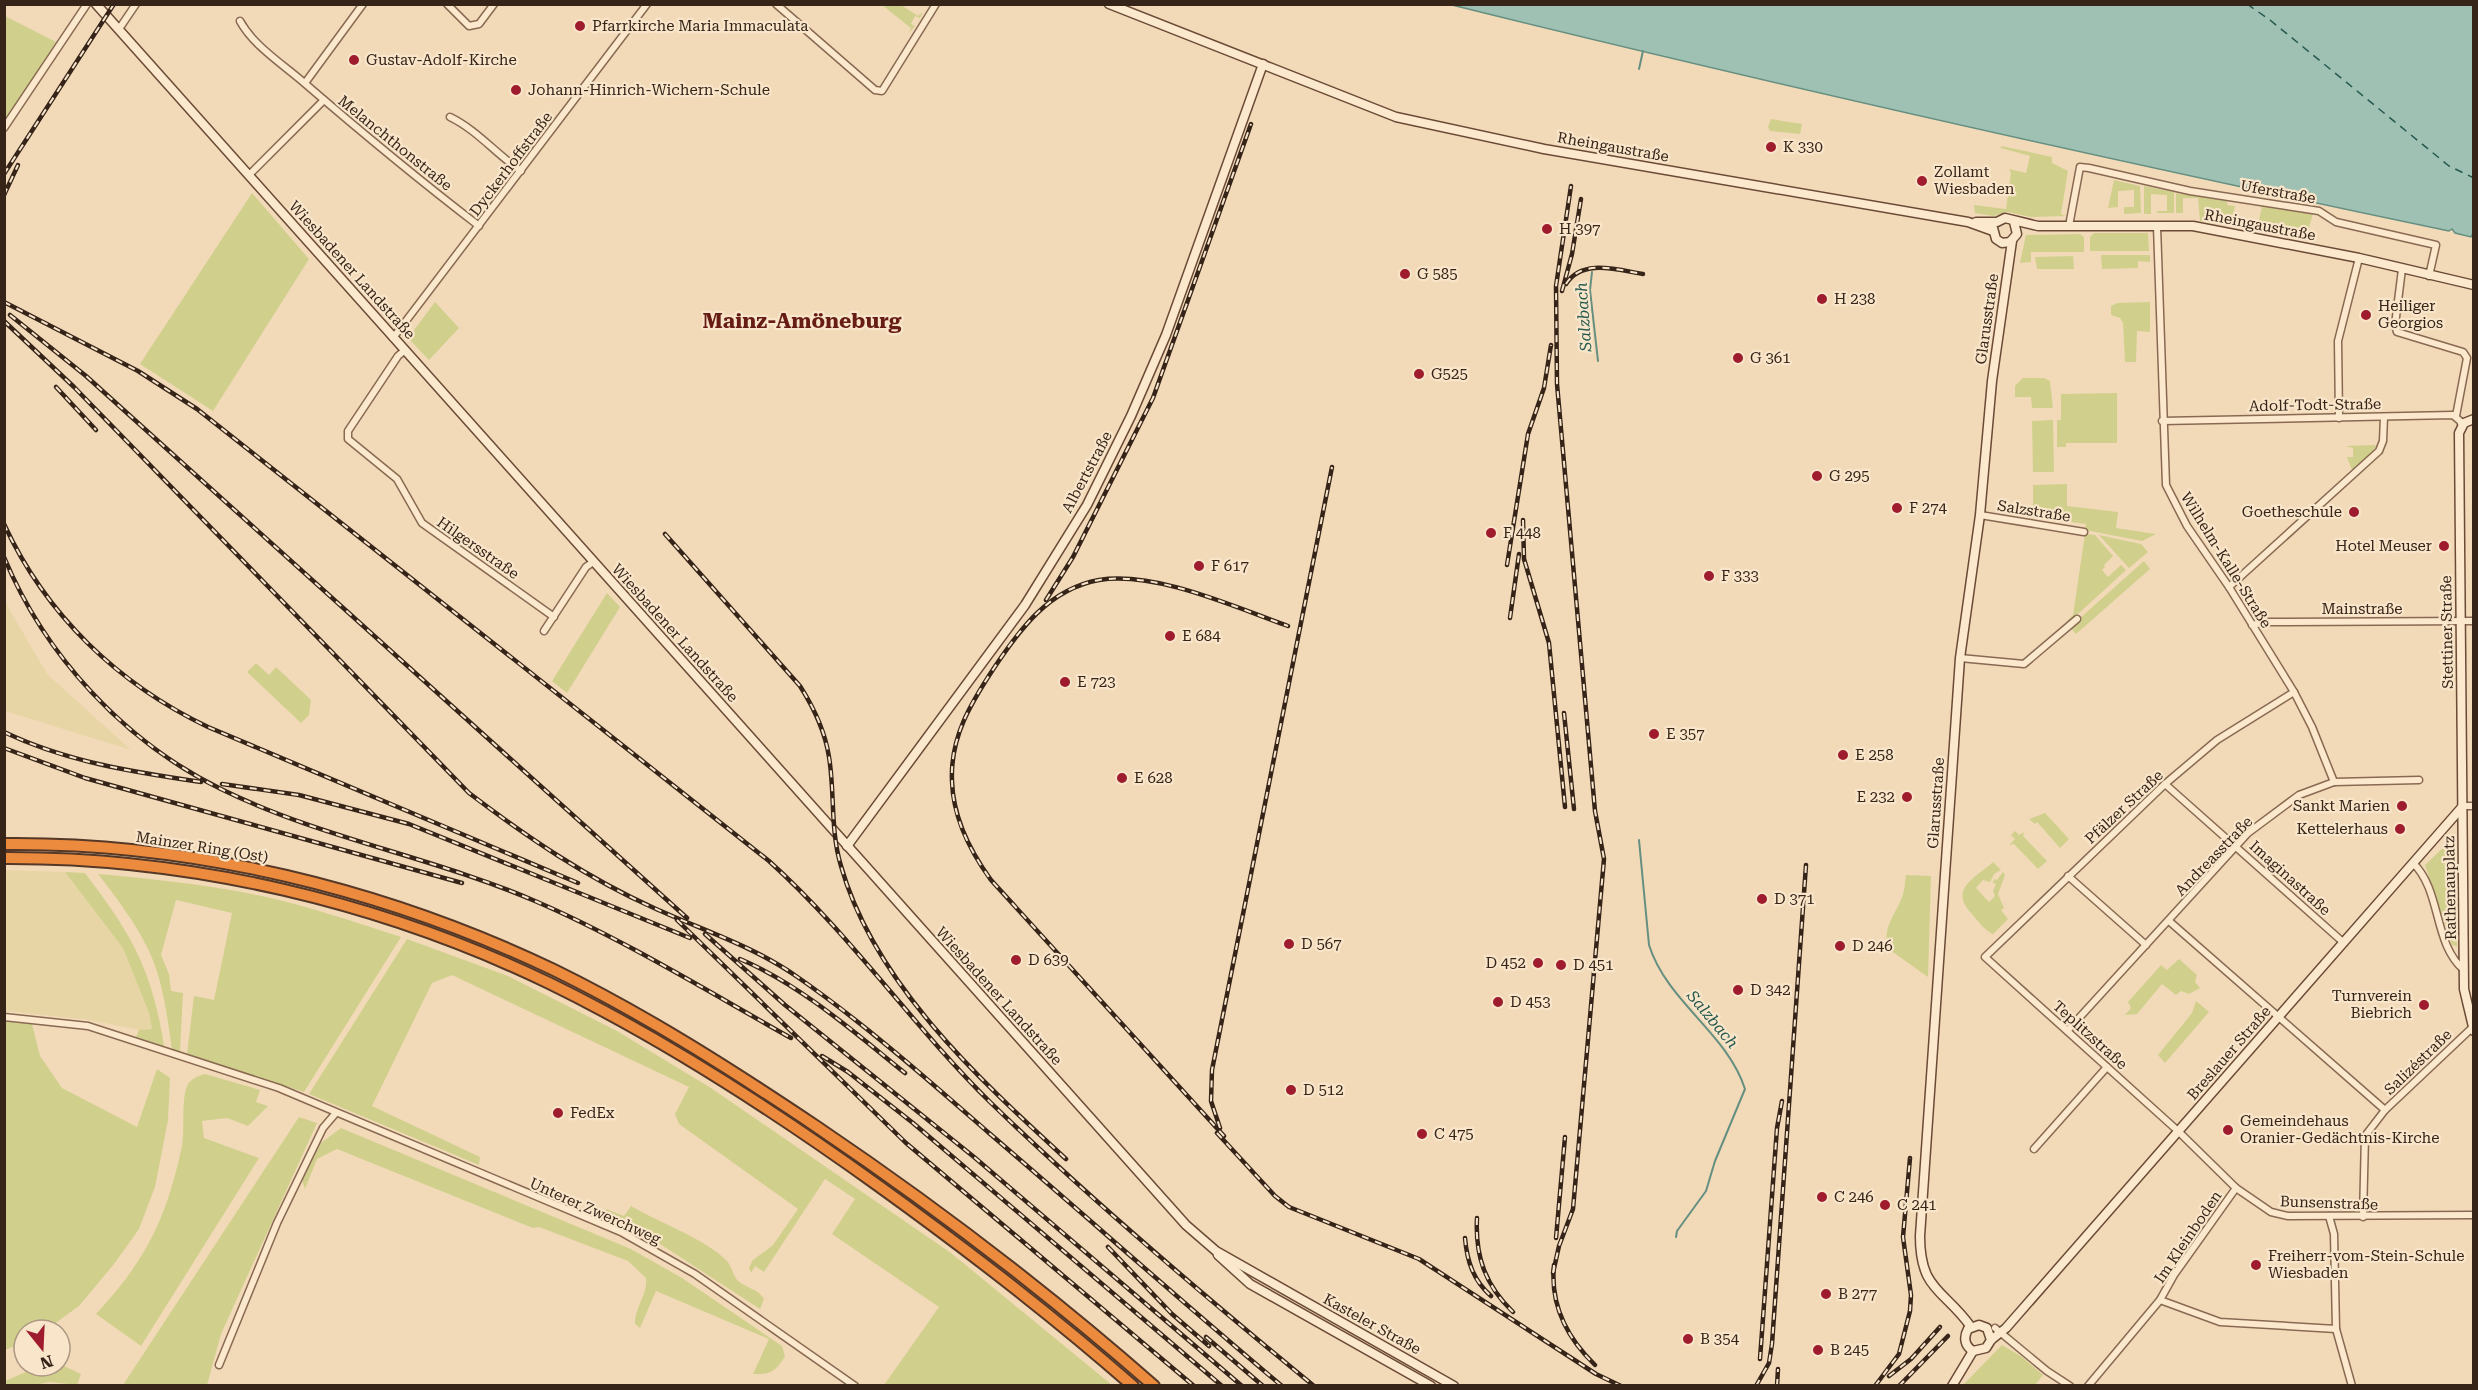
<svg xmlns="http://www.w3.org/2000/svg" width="2478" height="1390" viewBox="0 0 2478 1390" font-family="'Roboto Serif',serif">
	<rect width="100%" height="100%" fill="#f2dab9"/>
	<g fill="#e8d5a5">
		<path d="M4,600L47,674L131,750L5,711Z"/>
		<path d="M4,870L65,872L123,948L149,1013L152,1029L139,1030L89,1020L5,1011Z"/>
	</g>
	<g fill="#d0d08c">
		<path d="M882,5H901L918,16L923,12L920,18L915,16L911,24L915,26L909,33L911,28Z"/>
		<path d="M5,16L56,42L5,122Z"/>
		<path d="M1771,119L1802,124L1800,134L1770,131L1768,127Z"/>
		<path d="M2001,146L2052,157V163L2068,171L2061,214L2066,216L2031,217L2008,212L1993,216L1975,213L1974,205L2006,209L2011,173L2009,169L2026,173L2030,156L2001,148Z"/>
		<path d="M2114,180L2140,186L2141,213L2124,214V207H2134V190L2118,191V207L2108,208Z"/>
		<path d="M2144,186L2174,192V213H2157V211H2167V195L2151,194V214H2144Z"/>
		<path d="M252,193L309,259L213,411L140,364Z"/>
		<path d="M2176,193L2227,201V205L2235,206L2230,226L2200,221L2198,198H2183V213H2176Z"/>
		<path d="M2262,206L2313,213L2306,239L2257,230Z"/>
		<path d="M2094,233H2148L2149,251H2090V237Z"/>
		<path d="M2080,234L2084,237V252H2031V262L2020,263L2026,235Z"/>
		<path d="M2101,255H2150V262L2138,261V268L2102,269Z"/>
		<path d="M2073,256L2074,269H2037L2035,257Z"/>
		<path d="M435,302L459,328L429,360L408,338Z"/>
		<path d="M2150,302V332L2137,331L2136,362H2125L2123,323L2120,318L2111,315V306L2117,303Z"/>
		<path d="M2023,378H2044L2050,381L2053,408H2032L2031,397H2015V386Z"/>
		<path d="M2117,393V443H2066V447H2057V420H2061V394Z"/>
		<path d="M2053,420L2054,472H2033L2032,421Z"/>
		<path d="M2376,445L2372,453L2352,470L2347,457H2353V448L2345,446Z"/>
		<path d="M2067,484V506L2118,512L2116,528L2156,534L2142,541L2085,530L2086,524L2033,517V485Z"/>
		<path d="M2085,534L2095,535L2113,556L2104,565L2105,567L2102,570L2108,577L2121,565L2126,570L2067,624L2066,622L2073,615Z"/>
		<path d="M2099,535L2141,544L2148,552L2129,568Z"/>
		<path d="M2144,561L2150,569L2076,634L2070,627Z"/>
		<path d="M607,593L620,607L567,693L552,681Z"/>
		<path d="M256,663L269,675L276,667L311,700L309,715L301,723L247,672Z"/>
		<path d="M2045,813L2069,839L2060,848L2037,822L2035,824L2029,819Z"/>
		<path d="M2015,831L2019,835L2024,832L2023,836L2047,861L2038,869L2014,844L2009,845L2015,839L2011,835Z"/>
		<path d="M2448,843L2455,851L2457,946L2452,945L2425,865Z"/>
		<path d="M1993,862L2001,870L1994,874L1990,882L1983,880L1976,888L1989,902L1995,896L1993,891L1996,884L1993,883L1994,879L1997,880L2003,872L2005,875L1998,894L2004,908L2001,910L2008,919L1993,934C1984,930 1978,921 1972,914C1948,888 1976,878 1993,862Z"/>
		<path d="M65,872L85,873C132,935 152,969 164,1046L136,1037L139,1030L152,1029L149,1013L123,948Z"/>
		<path d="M98,874C152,879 204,884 257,895C306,905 354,922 401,937L304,1092L187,1054L194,996L214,1000L232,913L176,900L161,955L169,974L171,991L183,993L180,1052L172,1050C167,1016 163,978 147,947C134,921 116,897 98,874Z"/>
		<path d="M1906,875L1931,876L1928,977L1890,950C1879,929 1898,912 1903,894C1905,888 1905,881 1906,875Z"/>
		<path d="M407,939L508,976L617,1031L711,1088L951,1253L1112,1385H884L939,1307L832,1234L855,1199L825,1179L764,1272L755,1266L751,1273L749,1268L752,1261L773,1245L798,1209L679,1124L675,1114L689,1087L452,975L432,983L372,1106L480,1157L479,1165L309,1094Z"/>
		<path d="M2179,959L2197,975L2195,982L2200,988L2189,994L2181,991L2176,995L2162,984L2137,1014L2125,1015L2131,1008L2128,1002L2161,965L2167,970Z"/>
		<path d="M2196,1001L2209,1012L2165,1063L2158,1055L2192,1013Z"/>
		<path d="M5,1021L32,1024L40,1056L62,1088L137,1127L157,1069L170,1078L168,1120L155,1187L139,1229L114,1264L79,1306L46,1330H24V1342L5,1350Z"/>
		<path d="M205,1074L260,1090L256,1102L268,1106L248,1126L227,1118L202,1121L204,1138L259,1158L141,1346L96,1314C147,1259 166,1219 182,1146C185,1129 181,1101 187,1086C190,1079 198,1076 205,1074Z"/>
		<path d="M299,1117L317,1123L221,1334L207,1385H123Z"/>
		<path d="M341,1128L631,1249L682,1278L782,1346L785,1356C776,1371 771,1375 753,1374L769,1339L656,1291L640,1328L635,1324C634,1308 648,1295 646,1278L628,1261L539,1227L533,1228L337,1149L317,1159L305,1189L302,1180L321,1143Z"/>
		<path d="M631,1206C658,1222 706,1239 727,1261C732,1267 733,1276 738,1281C746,1288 759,1289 764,1299L760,1309L657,1242L603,1216L606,1209L624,1216Z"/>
		<path d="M2002,1345L2022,1357L2043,1375L2035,1385H1963Z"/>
		<path d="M64,1366L81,1374L77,1385L49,1382L35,1385H5V1381L28,1371Z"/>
	</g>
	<path fill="#9ec1b3" stroke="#658f80" stroke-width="1.5" d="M1452,5H2473V233L2471,237L2455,233L2452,229L2449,231C2115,161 1783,87 1452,5Z"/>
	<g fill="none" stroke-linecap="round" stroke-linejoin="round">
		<g stroke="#658f80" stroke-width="2">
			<path d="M1639,69L1643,51"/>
			<path d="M1592,272L1590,290L1598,361"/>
			<path d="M1639,840L1649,945C1667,1002 1727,1033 1745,1089L1715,1161L1706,1191L1677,1231L1676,1237"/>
		</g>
		<path stroke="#26584f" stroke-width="1.5" stroke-dasharray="8 6" stroke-linecap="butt" d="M2247,4L2270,20L2449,166L2474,178"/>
		<defs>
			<g id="street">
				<path d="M447,4L469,26L479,24L494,4"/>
				<path d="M776,4L875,90L882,91L936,4"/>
				<path d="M240,21C253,45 281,63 302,81C360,131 419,180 479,226"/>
				<path d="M119,29L136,4"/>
				<path d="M305,83L363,4"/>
				<path d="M450,117C477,130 496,154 521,171"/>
				<path d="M4,128L87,4"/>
				<path d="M249,175L324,100"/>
				<path d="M2069,226L2080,167L2089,168L2190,191L2319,211L2336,222L2436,245L2429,276"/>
				<path d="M2157,226L2166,485L2187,526L2229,587L2294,692L2312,727L2334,782"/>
				<path d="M2402,269L2395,325L2397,332L2463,352L2467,358L2456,416"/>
				<path d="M393,338L647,4"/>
				<path d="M405,350L398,356L348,431V439L397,479L422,523L554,617"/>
				<path d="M2339,418L2338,341L2359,258"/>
				<path d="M2162,421L2453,415L2460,421L2462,426"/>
				<path d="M1980,515L2084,532"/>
				<path d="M2229,587L2379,451L2383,441L2384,417"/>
				<path d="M2252,625L2266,622L2474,621"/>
				<path d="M544,631L586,567L593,562"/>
				<path d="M1960,658L2024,664L2077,619"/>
				<path d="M2294,692L2217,740L2165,784L1985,957L2178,1131L2236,1188L2271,1212L2288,1216L2474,1215"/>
				<path d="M2165,784L2344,943"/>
				<path d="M2463,806H2474"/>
				<path d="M2413,863C2442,891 2433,944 2464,970"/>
				<path d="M2068,876L2146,945"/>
				<path d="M2169,921L2385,1110"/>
				<path d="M4,1017L88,1026L279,1088L621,1232L695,1274L855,1386"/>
				<path d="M2068,1030L2248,833L2299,795L2334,782L2419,780"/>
				<path d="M2034,1149L2107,1067"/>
				<path d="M2329,1216L2334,1234L2336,1329L2352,1386"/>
				<path d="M2363,1217L2365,1136L2385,1110L2474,1026"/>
				<path d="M2160,1300L2220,1322L2336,1329"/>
				<path d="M1995,1328L2047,1371L2070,1386"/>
				<path d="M219,1365L277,1223L323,1128L335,1114"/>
				<path d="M2088,1386L2160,1300L2174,1275L2236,1188"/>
			</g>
			<g id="secondary">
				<path d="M96,4L1186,1225L1216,1251L1454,1386"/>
				<path d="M1109,4L1396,117L1544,149L1968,222L1993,231"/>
				<path d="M1976,222H1997L2005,218L2038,226H2193L2359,258L2474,285"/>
				<path d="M1993,228L1996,239L2002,243L2010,242L2017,234L2014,222"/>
				<path d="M2474,419L2464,423L2459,433L2464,989L2474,1031"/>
				<path d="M847,846L1025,605L1087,505L1131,416L1166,335L1263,64"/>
				<path d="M1218,1255L1250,1284L1431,1386"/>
				<path d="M1971,1327C1944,1289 1920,1291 1920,1236L1960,658L1980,515L1992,381L2012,241"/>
				<path d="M1991,1340L1987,1328L1979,1325L1968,1329C1963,1338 1965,1346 1973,1351L1986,1348L1991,1340L2006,1328L2463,806"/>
				<path d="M1952,1386L1973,1351"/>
			</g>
			<g id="highway">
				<path d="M4,844C193,842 384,889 554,970C646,1015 732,1070 817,1127C934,1206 1047,1292 1154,1386"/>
				<path d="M4,858C191,857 381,902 549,983C664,1039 773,1110 876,1184C965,1248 1051,1314 1133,1386"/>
			</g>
		</defs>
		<use href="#street" stroke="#896952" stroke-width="9"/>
		<use href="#secondary" stroke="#6b4a36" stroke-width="11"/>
		<use href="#highway" stroke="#563827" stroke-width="14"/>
		<use href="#street" stroke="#fce8cc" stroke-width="6"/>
		<use href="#secondary" stroke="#fce8cc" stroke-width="8"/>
		<use href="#highway" stroke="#ec8b3e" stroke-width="10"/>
		<defs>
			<g id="rail">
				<path d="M4,174L114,4"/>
				<path d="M4,195L18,165"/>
				<path d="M1566,284C1582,258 1618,270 1643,274"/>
				<path d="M1562,291L1572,254L1581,199"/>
				<path d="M4,302L138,371L197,409L769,861C850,934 912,1025 990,1102C1092,1201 1203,1295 1314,1386"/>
				<path d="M10,315L86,376L687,918"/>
				<path d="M4,321L74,387L469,793C527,837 587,878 654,908C702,930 753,946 796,976C864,1023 927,1079 989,1133C1087,1217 1183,1303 1282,1386"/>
				<path d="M56,387L96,430"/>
				<path d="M1523,520L1524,559L1549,643L1565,807"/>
				<path d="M4,524C46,615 118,684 208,727L578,883"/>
				<path d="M665,534L800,686C814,708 825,731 829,757C835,793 830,830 841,866C874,983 979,1079 1066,1159"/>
				<path d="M4,557C45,656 125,742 221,789C320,838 433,857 535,901C621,938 709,992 791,1038"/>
				<path d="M1507,565L1528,434L1544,388L1551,345"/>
				<path d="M1046,600L1073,557L1153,398L1251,124"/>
				<path d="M1510,618L1519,554"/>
				<path d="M1564,713L1574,809"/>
				<path d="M4,732C67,762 133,772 201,782"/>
				<path d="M4,748L85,778L462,883"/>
				<path d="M222,784L299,795L409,824L690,938"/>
				<path d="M677,920L906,1143L1194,1386"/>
				<path d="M705,934L785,1005L974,1157L1242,1386"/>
				<path d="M740,959C801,985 854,1032 905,1073"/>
				<path d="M822,1056L848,1072L913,1123L1222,1386"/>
				<path d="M1220,1128L1211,1101L1212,1070L1332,467"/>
				<path d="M1217,1133L1275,1196L1289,1207L1419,1259L1596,1374L1621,1386"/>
				<path d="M1224,1136L991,880C970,851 953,818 952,781C950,737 971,703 994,668C1020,629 1049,589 1099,580C1156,571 1234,607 1288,626"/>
				<path d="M1477,1218C1475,1256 1485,1285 1513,1312"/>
				<path d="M1465,1238C1467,1261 1473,1280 1491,1296"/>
				<path d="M1556,1238L1565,1137"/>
				<path d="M1108,1247L1172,1314L1209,1346"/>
				<path d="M1554,1265C1550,1305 1567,1338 1595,1365"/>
				<path d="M1553,1273L1559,1246L1573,1209L1604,859L1595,811L1557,384L1556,286L1571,186"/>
				<path d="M1206,1337L1263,1386"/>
				<path d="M1760,1359L1777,1128L1782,1101"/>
				<path d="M1889,1376L1911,1359L1940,1327"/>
				<path d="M1756,1386L1769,1363L1772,1344L1806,865"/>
				<path d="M1777,1386L1778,1369"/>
				<path d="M1875,1386L1899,1354L1910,1311L1911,1295L1903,1237L1910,1158"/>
				<path d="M1899,1386L1948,1336"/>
			</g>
		</defs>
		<use href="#rail" stroke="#362419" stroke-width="4.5"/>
		<use href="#rail" stroke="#f9e5c9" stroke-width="2" stroke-dasharray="7" stroke-linecap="butt"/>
	</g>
	<g fill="#9e1c2d" stroke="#f9e5c9" stroke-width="2">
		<circle cx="580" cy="26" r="6"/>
		<circle cx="354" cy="60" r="6"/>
		<circle cx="516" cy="90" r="6"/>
		<circle cx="1771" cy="147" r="6"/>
		<circle cx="1922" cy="181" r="6"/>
		<circle cx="1547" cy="229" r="6"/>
		<circle cx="1405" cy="274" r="6"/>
		<circle cx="1822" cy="299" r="6"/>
		<circle cx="2366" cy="315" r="6"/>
		<circle cx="1738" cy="358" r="6"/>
		<circle cx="1419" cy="374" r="6"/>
		<circle cx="1817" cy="476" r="6"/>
		<circle cx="1897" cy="508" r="6"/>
		<circle cx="2354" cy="512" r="6"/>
		<circle cx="1491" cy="533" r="6"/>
		<circle cx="2444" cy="546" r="6"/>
		<circle cx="1199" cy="566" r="6"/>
		<circle cx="1709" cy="576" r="6"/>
		<circle cx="1170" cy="636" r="6"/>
		<circle cx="1065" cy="682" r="6"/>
		<circle cx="1654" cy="734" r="6"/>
		<circle cx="1843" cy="755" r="6"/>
		<circle cx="1122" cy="778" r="6"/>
		<circle cx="1907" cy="797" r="6"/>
		<circle cx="2402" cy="806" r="6"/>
		<circle cx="2400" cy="829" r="6"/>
		<circle cx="1762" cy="899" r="6"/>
		<circle cx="1289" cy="944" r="6"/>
		<circle cx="1840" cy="946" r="6"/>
		<circle cx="1016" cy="960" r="6"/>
		<circle cx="1538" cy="963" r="6"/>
		<circle cx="1561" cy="965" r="6"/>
		<circle cx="1738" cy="990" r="6"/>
		<circle cx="1498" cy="1002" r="6"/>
		<circle cx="2424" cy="1005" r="6"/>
		<circle cx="1291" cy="1090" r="6"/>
		<circle cx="558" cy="1113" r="6"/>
		<circle cx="2228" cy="1130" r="6"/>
		<circle cx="1422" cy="1134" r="6"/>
		<circle cx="1822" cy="1197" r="6"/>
		<circle cx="1885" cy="1205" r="6"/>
		<circle cx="2256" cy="1265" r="6"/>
		<circle cx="1826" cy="1294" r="6"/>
		<circle cx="1688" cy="1339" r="6"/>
		<circle cx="1818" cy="1350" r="6"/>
	</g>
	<g text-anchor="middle" stroke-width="4.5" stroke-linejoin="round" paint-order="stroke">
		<g font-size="15" fill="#362419" stroke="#f9e5c9" text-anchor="start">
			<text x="592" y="31">Pfarrkirche Maria Immaculata</text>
			<text x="366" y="65">Gustav-Adolf-Kirche</text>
			<text x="528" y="95">Johann-Hinrich-Wichern-Schule</text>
			<text x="1783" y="152">K 330</text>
			<text x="1934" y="177">Zollamt<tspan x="1934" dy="17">Wiesbaden</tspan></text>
			<text x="1559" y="234">H 397</text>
			<text x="1417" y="279">G 585</text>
			<text x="1834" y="304">H 238</text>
			<text x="2378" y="311">Heiliger<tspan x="2378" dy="17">Georgios</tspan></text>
			<text x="1750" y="363">G 361</text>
			<text x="1431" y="379">G525</text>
			<text x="1829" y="481">G 295</text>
			<text x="1909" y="513">F 274</text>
			<text x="2342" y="517" text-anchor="end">Goetheschule</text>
			<text x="1503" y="538">F 448</text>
			<text x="2432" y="551" text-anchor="end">Hotel Meuser</text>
			<text x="1211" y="571">F 617</text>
			<text x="1721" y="581">F 333</text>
			<text x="1182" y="641">E 684</text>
			<text x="1077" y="687">E 723</text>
			<text x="1666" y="739">E 357</text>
			<text x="1855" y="760">E 258</text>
			<text x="1134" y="783">E 628</text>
			<text x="1895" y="802" text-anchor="end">E 232</text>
			<text x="2390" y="811" text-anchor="end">Sankt Marien</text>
			<text x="2388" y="834" text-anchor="end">Kettelerhaus</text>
			<text x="1774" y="904">D 371</text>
			<text x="1301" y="949">D 567</text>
			<text x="1852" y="951">D 246</text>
			<text x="1028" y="965">D 639</text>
			<text x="1526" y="968" text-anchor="end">D 452</text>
			<text x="1573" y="970">D 451</text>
			<text x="1750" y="995">D 342</text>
			<text x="2412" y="1001" text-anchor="end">Turnverein<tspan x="2412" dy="17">Biebrich</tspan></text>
			<text x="1510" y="1007">D 453</text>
			<text x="1303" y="1095">D 512</text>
			<text x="570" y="1118">FedEx</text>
			<text x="2240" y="1126">Gemeindehaus<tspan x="2240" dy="17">Oranier-Gedächtnis-Kirche</tspan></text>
			<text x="1434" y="1139">C 475</text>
			<text x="1834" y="1202">C 246</text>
			<text x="1897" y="1210">C 241</text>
			<text x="2268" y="1261">Freiherr-vom-Stein-Schule<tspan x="2268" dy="17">Wiesbaden</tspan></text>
			<text x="1838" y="1299">B 277</text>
			<text x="1700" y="1344">B 354</text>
			<text x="1830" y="1355">B 245</text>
		</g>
		<g font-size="15" fill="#362419" stroke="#f9e5c9">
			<text transform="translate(395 143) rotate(39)" y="5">Melanchthonstraße</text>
			<text transform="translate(1613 147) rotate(10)" y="5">Rheingaustraße</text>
			<text transform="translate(511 164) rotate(-53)" y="5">Dyckerhoffstraße</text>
			<text transform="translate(2278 192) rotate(10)" y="5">Uferstraße</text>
			<text transform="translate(2260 225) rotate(11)" y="5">Rheingaustraße</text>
			<text transform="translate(352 270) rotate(48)" y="5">Wiesbadener Landstraße</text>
			<text transform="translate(1987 319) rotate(-82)" y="5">Glarusstraße</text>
			<text transform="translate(2315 405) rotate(-1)" y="5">Adolf-Todt-Straße</text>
			<text transform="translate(1087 472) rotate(-62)" y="5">Albertstraße</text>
			<text transform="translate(2034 511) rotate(9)" y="5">Salzstraße</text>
			<text transform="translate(478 548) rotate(35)" y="5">Hilgersstraße</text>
			<text transform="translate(2226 560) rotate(58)" y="5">Wilhelm-Kalle-Straße</text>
			<text x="2362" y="614">Mainstraße</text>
			<text transform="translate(2447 632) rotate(-91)" y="5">Stettiner Straße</text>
			<text transform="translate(675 633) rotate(48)" y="5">Wiesbadener Landstraße</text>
			<text transform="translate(1936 803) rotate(-86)" y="5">Glarusstraße</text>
			<text transform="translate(2124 807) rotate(-43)" y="5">Pfälzer Straße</text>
			<text transform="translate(202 847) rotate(9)" y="5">Mainzer Ring (Ost)</text>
			<text transform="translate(2214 856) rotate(-46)" y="5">Andreasstraße</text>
			<text transform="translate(2290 878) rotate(42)" y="5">Imaginastraße</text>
			<text transform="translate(2450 888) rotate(-91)" y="5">Rathenauplatz</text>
			<text transform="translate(999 996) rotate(48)" y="5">Wiesbadener Landstraße</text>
			<text transform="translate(2090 1035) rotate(42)" y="5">Teplitzstraße</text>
			<text transform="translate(2229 1053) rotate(-49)" y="5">Breslauer Straße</text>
			<text transform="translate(2418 1062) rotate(-44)" y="5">Salizéstraße</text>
			<text transform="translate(2329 1203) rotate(2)" y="5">Bunsenstraße</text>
			<text transform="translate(595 1211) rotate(24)" y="5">Unterer Zwerchweg</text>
			<text transform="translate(2188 1237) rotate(-56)" y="5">Im Kleinboden</text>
			<text transform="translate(1372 1324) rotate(29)" y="5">Kasteler Straße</text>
		</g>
		<g font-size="16" font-style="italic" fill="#26584f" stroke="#f9e5c9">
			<text transform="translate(1583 317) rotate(-94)" y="6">Salzbach</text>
			<text transform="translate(1713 1019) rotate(50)" y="6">Salzbach</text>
		</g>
		<g font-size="21" font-weight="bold" fill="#671c14" stroke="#f9e5c9">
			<text x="802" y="328">Mainz-Amöneburg</text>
		</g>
	</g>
	<rect width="2478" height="1390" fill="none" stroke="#362419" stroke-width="12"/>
	<g transform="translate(42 1348) rotate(162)"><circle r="28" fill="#f9e5c9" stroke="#ab9883" stroke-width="1.5"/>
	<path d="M0-4.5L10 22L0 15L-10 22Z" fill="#9e1c2d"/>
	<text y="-9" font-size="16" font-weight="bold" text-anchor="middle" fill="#362419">N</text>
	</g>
</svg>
